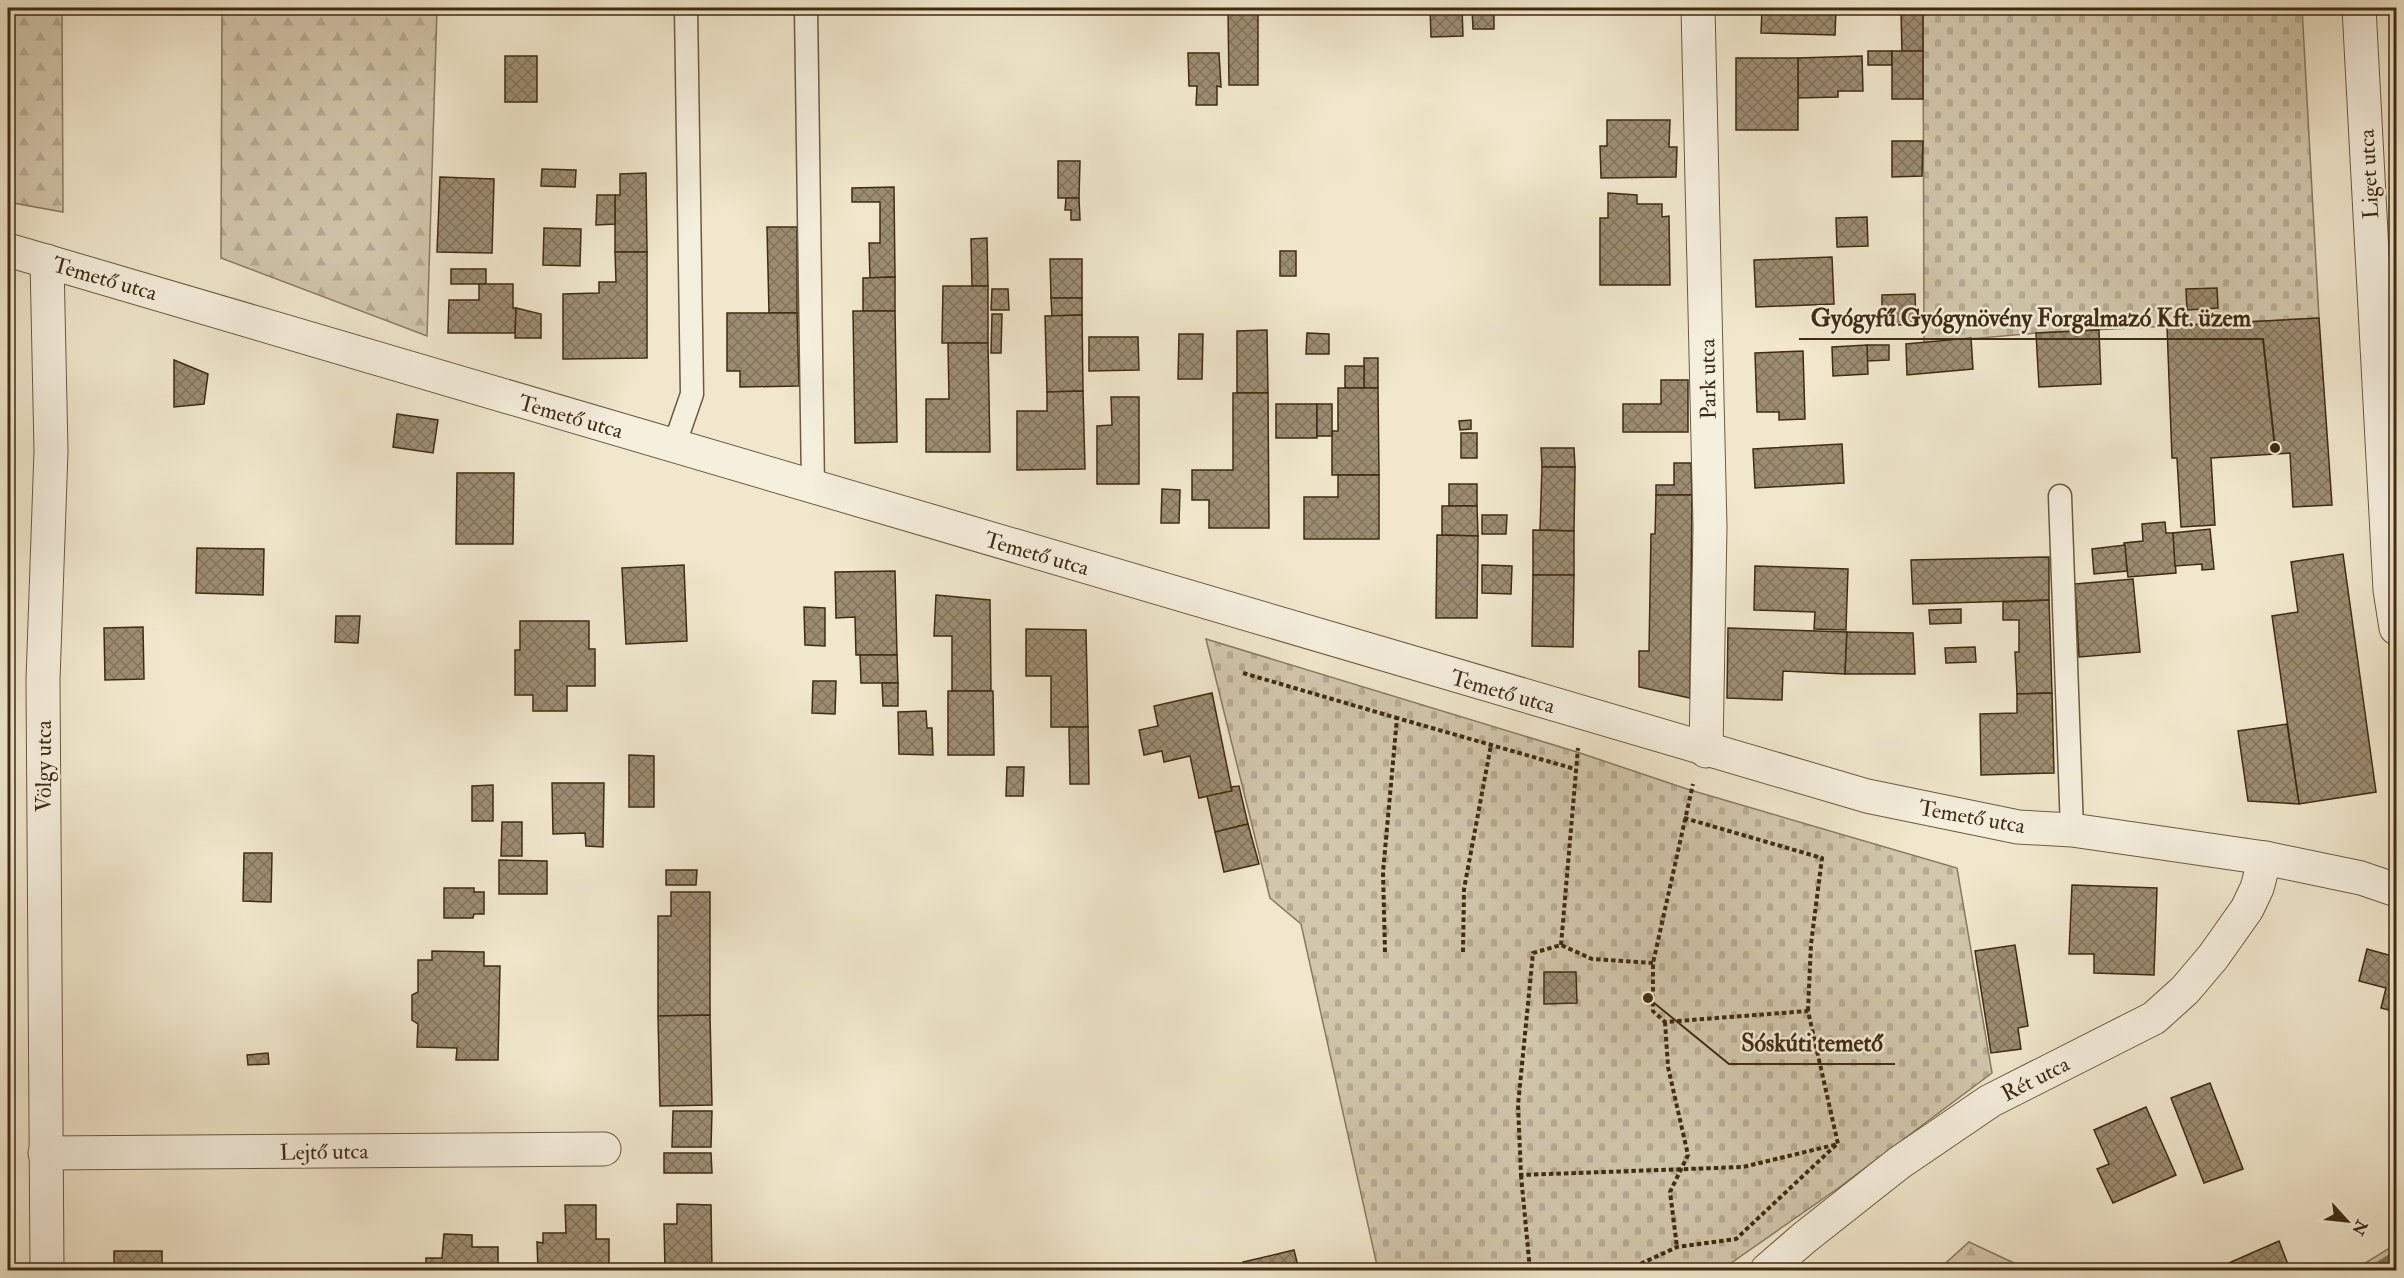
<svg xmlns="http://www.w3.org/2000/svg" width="2404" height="1278" viewBox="0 0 2404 1278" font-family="'IM FELL Double Pica',serif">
	<defs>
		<pattern id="forest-firs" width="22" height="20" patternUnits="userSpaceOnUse" patternTransform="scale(1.5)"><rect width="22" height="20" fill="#d2c7ac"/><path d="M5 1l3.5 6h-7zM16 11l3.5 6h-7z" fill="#b5ab93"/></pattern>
		<pattern id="cemetery-stones" width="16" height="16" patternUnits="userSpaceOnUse" patternTransform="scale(1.5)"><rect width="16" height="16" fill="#d2c7ac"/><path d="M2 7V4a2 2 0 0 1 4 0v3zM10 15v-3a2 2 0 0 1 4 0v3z" fill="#b5ab93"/></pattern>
		<pattern id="building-cross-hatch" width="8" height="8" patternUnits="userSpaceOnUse" patternTransform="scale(1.5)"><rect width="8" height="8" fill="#9c8d72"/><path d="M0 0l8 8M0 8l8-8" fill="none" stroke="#81735c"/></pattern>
	</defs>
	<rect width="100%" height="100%" fill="#f0e7cc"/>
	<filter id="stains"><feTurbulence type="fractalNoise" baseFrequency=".00333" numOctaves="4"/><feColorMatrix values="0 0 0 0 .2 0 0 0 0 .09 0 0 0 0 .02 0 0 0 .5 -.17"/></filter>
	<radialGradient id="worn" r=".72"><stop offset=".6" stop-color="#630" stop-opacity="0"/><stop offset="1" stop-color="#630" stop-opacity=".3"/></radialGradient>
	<g fill="url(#forest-firs)" stroke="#89795e" stroke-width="1.5">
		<path d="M8,8H62L63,212L8,202Z"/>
		<path d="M222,8H437L427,336L221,258Z"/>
		<path d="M1969,1242L2029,1270H1938Z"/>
		<path d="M2396,1244V1270H2354Z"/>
	</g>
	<g fill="url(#cemetery-stones)" stroke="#89795e" stroke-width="1.5">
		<path d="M1923,8H2302L2319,318L2036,333L1924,343Z"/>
		<path d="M1206,639L1577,752L1690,790L1957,868L1992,1073L1837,1189L1721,1270H1378L1301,924L1270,898Z"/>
	</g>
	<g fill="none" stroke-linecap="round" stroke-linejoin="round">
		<path stroke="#86755a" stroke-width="12" d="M2375,1270L2396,1257"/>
	</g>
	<g fill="url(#building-cross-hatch)" stroke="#402b10" stroke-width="1.5">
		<path d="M1228,8H1258V85H1229Z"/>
		<path d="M1430,8H1462L1463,36L1431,37Z"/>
		<path d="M1472,8H1494V29H1473Z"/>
		<rect x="1608" y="8" width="26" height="4"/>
		<path d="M1762,8H1836L1835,35L1761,33Z"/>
		<path d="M1901,11H1923V51L1902,52Z"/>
		<rect x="1868" y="51" width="24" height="14"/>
		<rect x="1892" y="51" width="31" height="48"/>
		<path d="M1188,53H1219L1221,87L1217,86V105H1196L1197,86H1189Z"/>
		<rect x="505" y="56" width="32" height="46"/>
		<path d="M1862,56L1863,91H1838V97L1798,98V58Z"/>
		<rect x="1736" y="58" width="62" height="72"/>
		<path d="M1607,120H1670L1669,147H1677L1676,177L1601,178L1600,146H1607Z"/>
		<path d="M1892,141H1923L1922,176L1892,177Z"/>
		<path d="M1058,161H1080L1079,198H1058Z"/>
		<path d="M542,169L576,170L575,187L541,186Z"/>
		<path d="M646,173L647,252H615V195H620V174Z"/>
		<path d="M440,177L494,179L492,253L437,252Z"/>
		<path d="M894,187L895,277L870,278L869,243H880V202H852V188Z"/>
		<path d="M1608,193L1637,195V204H1662V217L1669,216L1670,285H1600V218H1608Z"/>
		<path d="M597,195H615V224L596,225Z"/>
		<path d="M1066,198H1079L1080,220H1071V210H1065Z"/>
		<path d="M1867,217L1868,246L1837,247L1836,218Z"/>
		<path d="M767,227H797V313H769Z"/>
		<path d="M544,228L581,229L580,266L543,265Z"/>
		<path d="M987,238L988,286H972L971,239Z"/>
		<rect x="1280" y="251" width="16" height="25"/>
		<path d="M615,252H647V358L563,359V294L599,293V282H616Z"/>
		<path d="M1832,257L1834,304L1756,307L1754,260Z"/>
		<path d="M1050,259H1082V298H1051Z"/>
		<rect x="451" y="269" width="35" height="15"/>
		<path d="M895,277V311H863V278Z"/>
		<path d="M479,284H513V308H516L515,333H448L449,300H479Z"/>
		<path d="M943,286H988V343H942Z"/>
		<path d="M2217,288L2218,308L2187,310L2186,289Z"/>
		<path d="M992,289H1008L1009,310H991Z"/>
		<path d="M1915,294L1916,324L1882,326V295Z"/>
		<path d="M1051,298H1082V315L1052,316Z"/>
		<path d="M516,308L541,314V338H515Z"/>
		<path d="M853,311H895L897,442L855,443Z"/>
		<path d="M727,313H797L799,386L740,387V371H727Z"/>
		<path d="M992,314H1002L1001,353H991Z"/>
		<path d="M1082,315L1083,391L1047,392L1045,316Z"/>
		<path d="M2319,318L2332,505L2293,507L2290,453L2211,458L2215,525L2181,527L2177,458H2172L2167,326Z"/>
		<path d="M1267,330L1268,393H1237V331Z"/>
		<path d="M2099,330L2101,384L2039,387L2036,333Z"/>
		<path d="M1307,333L1329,334V354H1306Z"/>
		<path d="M1179,334H1203L1202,379H1178Z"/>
		<path d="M1089,337H1138L1139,370L1089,371Z"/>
		<path d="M1971,338L1973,369L1907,375L1906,344Z"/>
		<path d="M948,343H988L990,452H926V399H949Z"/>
		<path d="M1867,345H1889V360L1867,361Z"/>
		<path d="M1867,345L1868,374L1833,376L1832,347Z"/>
		<path d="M1803,351L1805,419L1779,420V412H1757L1755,353Z"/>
		<rect x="1364" y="358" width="14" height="30"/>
		<path d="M174,360L208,374L204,404L174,407Z"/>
		<rect x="1345" y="366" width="19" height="22"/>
		<path d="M1661,380H1688V432H1623V404H1661Z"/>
		<path d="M1338,388H1378L1379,475H1332V431H1338Z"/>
		<path d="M1083,391L1085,469L1017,470V411H1047V392Z"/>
		<path d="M1233,393H1268L1269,528H1209V500H1192V470H1233Z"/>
		<path d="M1111,397H1139V484H1097V426L1112,425Z"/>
		<rect x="1276" y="404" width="41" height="34"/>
		<rect x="1317" y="404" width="15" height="32"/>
		<path d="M397,414L438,420L433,453L393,447Z"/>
		<path d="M1471,420V429L1460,430L1459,421Z"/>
		<rect x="1461" y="433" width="16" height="25"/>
		<path d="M1842,444L1844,483L1755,488L1753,449Z"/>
		<path d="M1541,448H1574L1575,467H1542Z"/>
		<path d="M1674,463H1691L1692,495H1656V485H1674Z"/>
		<path d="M1542,467H1575L1574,531L1540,530Z"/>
		<path d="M457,473H514L513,544H456Z"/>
		<path d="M1338,475H1379V539H1304V497H1338Z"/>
		<rect x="1449" y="484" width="28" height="22"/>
		<path d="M1162,489L1180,490L1179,523H1161Z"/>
		<path d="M1656,495H1692L1690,698L1639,687V651H1649L1651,534H1655Z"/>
		<path d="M1442,506H1477L1478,536L1442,535Z"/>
		<path d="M1482,515H1507L1506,534H1482Z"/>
		<path d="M2165,522L2166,533H2173L2176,573L2128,577L2124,543L2143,541L2142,524Z"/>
		<path d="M2210,529L2214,569L2202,570V564L2175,566L2173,533Z"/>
		<path d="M1533,530L1574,531V575H1533Z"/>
		<path d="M1437,535L1478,536L1477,618H1436Z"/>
		<path d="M2125,545L2127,571L2094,574L2092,549Z"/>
		<path d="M197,548L264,549L263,595L196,593Z"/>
		<path d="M2343,554L2376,792L2299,804L2272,616L2298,612L2291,562Z"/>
		<path d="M2049,557V600L1913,604L1911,560Z"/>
		<path d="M684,565L687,641L626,644L622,568Z"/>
		<path d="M1482,565L1512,566L1511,594L1482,593Z"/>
		<path d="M1755,566L1848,569L1846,630L1814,629L1815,612L1754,610Z"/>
		<path d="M895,571L897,655H856L855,617L836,618L835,572Z"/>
		<path d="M1533,575H1574L1573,647L1532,646Z"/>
		<path d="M2133,579L2140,652L2079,657L2075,584Z"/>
		<path d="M936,595L990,600L991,691H952V636H934Z"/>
		<path d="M2049,600L2052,693L2017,694L2015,652H2019V620H2003V602Z"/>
		<path d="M804,607L825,608V646L805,645Z"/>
		<path d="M1961,609V623L1930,624L1929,610Z"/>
		<path d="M336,616H360L358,643L335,642Z"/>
		<path d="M520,621H589V649H595V686H567V711H533V695H515V650H520Z"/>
		<path d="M143,627L144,679L105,680L104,628Z"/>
		<path d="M1728,628L1847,632L1845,674L1783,671L1782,700L1727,698Z"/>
		<path d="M1026,629L1086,630L1088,727H1051V676H1026Z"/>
		<path d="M1847,632L1913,633L1915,674H1845Z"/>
		<path d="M1975,647L1976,662L1946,663L1945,648Z"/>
		<path d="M860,655H897L898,683H861Z"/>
		<path d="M813,681H836L835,714L812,713Z"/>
		<path d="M882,683H898V706H883Z"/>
		<path d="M948,691H993L994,755H948Z"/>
		<path d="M1212,693L1232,791L1199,798L1190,756L1164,762L1162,751L1144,755L1139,730L1158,726L1154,706Z"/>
		<path d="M2052,693L2054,773L1981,775L1980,714L2017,713V694Z"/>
		<path d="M926,711L927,728H932L933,755L899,754L898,712Z"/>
		<path d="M2287,724L2299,804L2248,801L2238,731Z"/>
		<path d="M1069,727H1088L1089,784H1070Z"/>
		<path d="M629,755L654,756V807H629Z"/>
		<path d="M1007,767H1024L1023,796H1006Z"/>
		<path d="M552,783H604L603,847L586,846L585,833L553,834Z"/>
		<path d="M493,785V821H472V786Z"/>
		<path d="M1239,786L1248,824L1215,832L1207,796L1232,791L1231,787Z"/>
		<path d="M502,822H522V856H501Z"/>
		<path d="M1248,824L1259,864L1224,872L1215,832Z"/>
		<path d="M244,853H272L271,902L243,901Z"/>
		<path d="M499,860L547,861V894H499Z"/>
		<path d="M666,870H697L696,885H666Z"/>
		<path d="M2072,885L2157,888L2154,975L2094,973V954H2069Z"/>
		<path d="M444,888H474V892H484V914H474L473,918H444Z"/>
		<path d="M671,892H710V1015L658,1016V916H671Z"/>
		<path d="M2015,945L2028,1026L2018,1028L2021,1049L1991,1053L1975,951Z"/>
		<path d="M2367,949L2396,957V1012L2381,1008L2386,988L2359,981Z"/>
		<path d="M432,951L484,952V966H500L498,1060H456L457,1048L417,1047L418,1024L412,1020V995L418,992V960H432Z"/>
		<path d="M1544,972H1576L1577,1003L1544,1004Z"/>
		<path d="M710,1015L712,1105L660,1106L658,1016Z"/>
		<path d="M268,1053L269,1064L248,1065L247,1055Z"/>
		<path d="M2210,1083L2243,1169L2204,1183L2171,1098Z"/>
		<path d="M2146,1107L2176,1175L2113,1203L2097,1169L2109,1164L2094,1130Z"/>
		<path d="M673,1111H712L711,1147H672Z"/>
		<path d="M664,1153H711L712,1173H664Z"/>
		<path d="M677,1204L711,1205L712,1270H665L664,1224H677Z"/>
		<path d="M565,1205H596V1239H609V1270H538L537,1242L543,1243V1233H566Z"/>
		<path d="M444,1234L472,1235V1247H498V1270H426V1258H442Z"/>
		<path d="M2279,1241L2290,1270H2223L2222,1266Z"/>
		<path d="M1294,1250L1299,1270H1245L1243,1262Z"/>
		<path d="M114,1251H162V1269L180,1270H108V1264H114Z"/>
	</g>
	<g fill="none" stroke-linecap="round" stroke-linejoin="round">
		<defs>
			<g id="service">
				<path d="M806,8L813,487"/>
				<path d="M674,446L692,394L686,8"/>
				<path d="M2060,496L2072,830"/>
			</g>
			<g id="minor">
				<path d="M1698,8L1710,527L1706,751"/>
				<path d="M2359,8L2390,590L2396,628"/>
				<path d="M8,250L1867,796L2018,827L2072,830L2265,858L2361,878L2396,890"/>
				<path d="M45,1153L604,1149"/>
				<path d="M47,1270L43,680L51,451L47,261"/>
				<path d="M1767,1270L1804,1238L1899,1163L1990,1101L2154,1018L2185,990L2213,957L2247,909L2257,888L2265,858"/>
			</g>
		</defs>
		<use href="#service" stroke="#6c5a3f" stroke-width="25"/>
		<use href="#minor" stroke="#6c5a3f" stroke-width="35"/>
		<g stroke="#402b10" stroke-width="4" stroke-dasharray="4.5 3" stroke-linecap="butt">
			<path d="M1243,673L1397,718"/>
			<path d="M1684,818L1822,858L1811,944L1808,1011"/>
			<path d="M1561,945L1578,748"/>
			<path d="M1385,952L1383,872L1397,718L1575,769"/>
			<path d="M1463,952L1464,889L1491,745"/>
			<path d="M1653,963L1592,959L1561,945L1533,953L1518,1105L1521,1175L1743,1167L1838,1144L1808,1011L1665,1022L1653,1011V963L1693,784"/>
			<path d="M1665,1022L1668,1067L1688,1155L1670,1192L1677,1247"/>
			<path d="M1521,1175L1530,1270"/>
			<path d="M1627,1270L1677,1247L1736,1239L1837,1144"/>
		</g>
		<use href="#service" stroke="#f5efde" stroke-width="22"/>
		<use href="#minor" stroke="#f5efde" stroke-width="33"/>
	</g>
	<g text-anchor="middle" stroke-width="5" stroke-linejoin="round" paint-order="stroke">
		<g font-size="22" fill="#402b10" stroke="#f5efde">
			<text transform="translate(2368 174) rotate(-93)" y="8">Liget utca</text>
			<text transform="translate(105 278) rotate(16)" y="8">Temető utca</text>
			<text transform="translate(1707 379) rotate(-91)" y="8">Park utca</text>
			<text transform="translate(571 416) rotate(16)" y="8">Temető utca</text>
			<text transform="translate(1037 553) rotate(16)" y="8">Temető utca</text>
			<text transform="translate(1503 691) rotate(16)" y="8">Temető utca</text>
			<text transform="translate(43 766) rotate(-90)" y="8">Völgy utca</text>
			<text transform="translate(1972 816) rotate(10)" y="8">Temető utca</text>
			<text transform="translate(2035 1078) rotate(-27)" y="8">Rét utca</text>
			<text transform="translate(324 1151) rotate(-1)" y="8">Lejtő utca</text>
		</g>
	</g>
	<path fill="none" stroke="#402b10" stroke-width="2" d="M2275 448L2263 339H1799M1648 998L1729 1064H1895"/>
	<g fill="#402b10" stroke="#f5efde" stroke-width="2">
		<circle cx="2275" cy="448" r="6"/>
		<circle cx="1648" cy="998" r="6"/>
	</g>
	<g font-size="24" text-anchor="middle" font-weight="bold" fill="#402b10" stroke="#f5efde" stroke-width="5" stroke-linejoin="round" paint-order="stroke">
		<text x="2031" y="326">Gyógyfű Gyógynövény Forgalmazó Kft. üzem</text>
		<text x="1812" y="1051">Sóskúti temető</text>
	</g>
	<rect width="2404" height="1278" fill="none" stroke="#f0e7cc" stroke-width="30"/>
	<rect x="9" y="9" width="2386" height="1260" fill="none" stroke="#402b10" stroke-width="3"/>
	<rect x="15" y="15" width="2374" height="1248" fill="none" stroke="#402b10" stroke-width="1.5"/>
	<g transform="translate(2347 1221) rotate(117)" stroke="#f5efde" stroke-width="4.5" paint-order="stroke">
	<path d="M0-4.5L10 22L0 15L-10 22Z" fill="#402b10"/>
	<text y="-9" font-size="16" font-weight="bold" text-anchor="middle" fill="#402b10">N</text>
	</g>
	<rect width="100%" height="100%" filter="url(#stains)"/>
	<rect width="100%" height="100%" fill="url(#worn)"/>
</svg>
